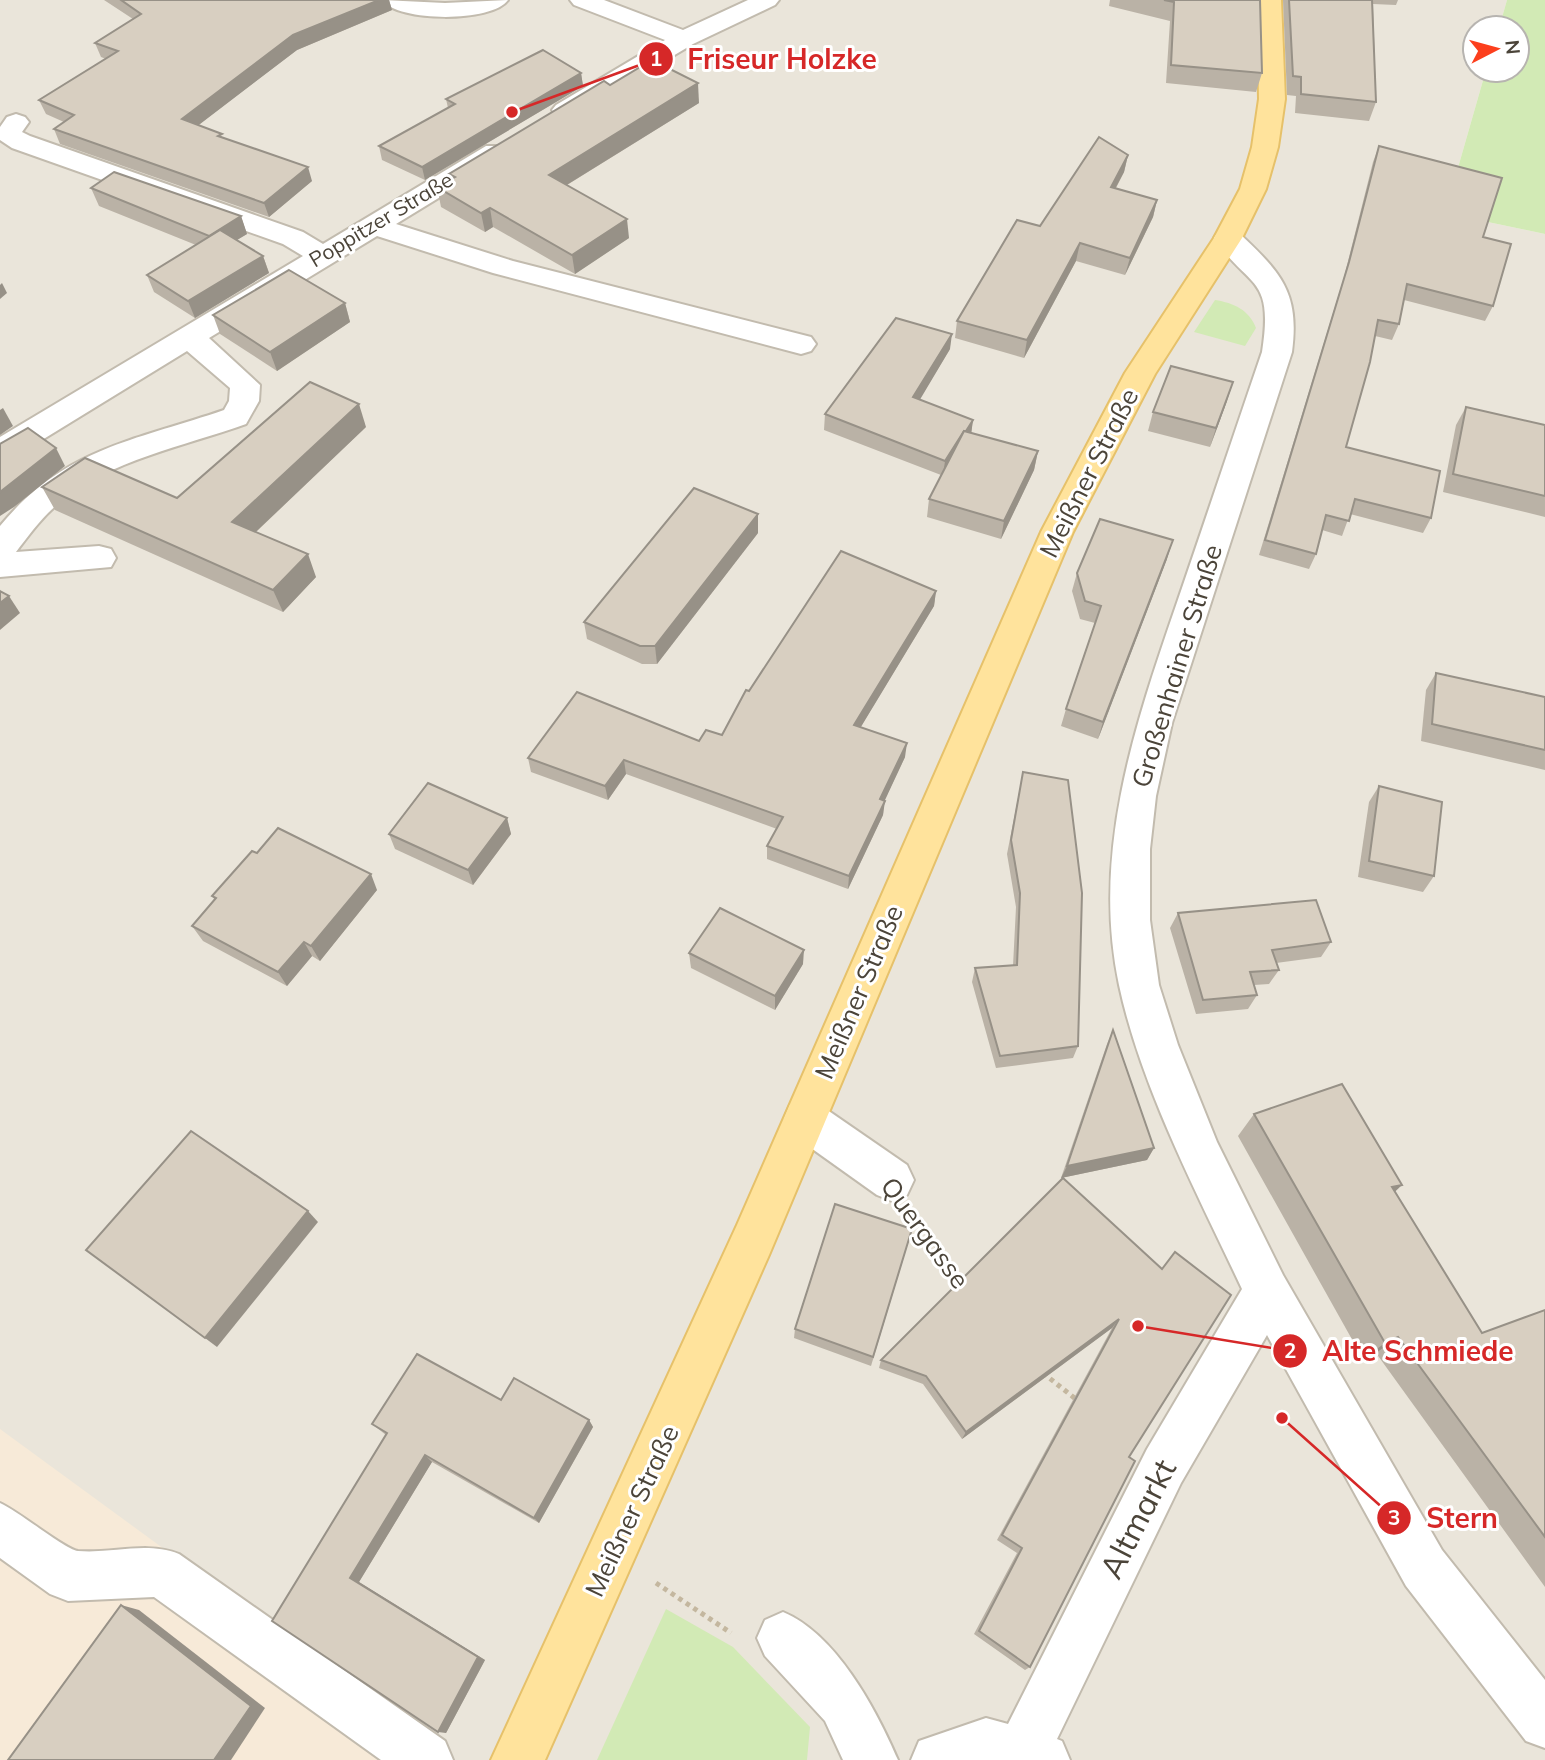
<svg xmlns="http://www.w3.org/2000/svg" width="1545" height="1760" viewBox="0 0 1545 1760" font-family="Mulish,sans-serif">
	<rect width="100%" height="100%" fill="#f6f3ec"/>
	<path fill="#eae5da" d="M0,0H1507L1499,28H1475V70H1486L1445,213L1545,234V1760H0Z"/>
	<path fill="#f7ead8" d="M0,1429L435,1747L428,1760H0Z"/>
	<g fill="#d2eab5">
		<path d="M1507,0H1545V234L1445,213L1486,70H1517V28H1499Z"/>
		<path d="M1215,300C1234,303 1249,310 1256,328L1245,346L1194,332Z"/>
		<path d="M666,1609L733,1647L810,1727L807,1760H597Z"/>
	</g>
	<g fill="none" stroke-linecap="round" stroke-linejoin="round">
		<defs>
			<g id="minor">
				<path d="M382,0L445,3L508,0C492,23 397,22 382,0Z"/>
				<path d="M570,0H604L683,30L748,0H779L775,5L693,44L574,115H556L552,110L556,105L665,40L574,5Z"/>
				<path d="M16,114L25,117L29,122L22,132L30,136L303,232L323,244L486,146H504L508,152L504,158L396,224L513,261L811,337L816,344L811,351L801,354L493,273L377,236L209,338L260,385L259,401L246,424C182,447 112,459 59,503C42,517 29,535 16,552L99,546L111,549L116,558L111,567L0,577V526C64,448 134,441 224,410L229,401L230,388L187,351L11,459L0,462V437L303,256L283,244L12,148L0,140V127L7,117Z"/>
				<path d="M1228,230L1238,232C1280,272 1300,291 1292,352L1172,723L1156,796L1150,849V920L1159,985L1178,1045L1217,1142L1283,1275L1442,1550L1545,1680V1748L1526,1741L1406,1586L1267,1335L1181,1483L1057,1739L1062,1741L1070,1760H911L919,1741L986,1718L1008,1724L1147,1449L1242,1289C1198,1195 1141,1088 1119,985C1090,848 1138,716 1182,588C1209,509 1235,431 1262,352C1274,274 1249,290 1214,238L1218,232Z"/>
				<path d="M805,1099L820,1105L907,1165L914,1180L907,1195L892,1201L877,1195L790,1133L784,1119L790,1105Z"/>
				<path d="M0,1503C20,1512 64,1549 78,1551C112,1554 146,1541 179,1554L445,1741L453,1760H381L154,1597L68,1601L50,1594L0,1558Z"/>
				<path d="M783,1612C836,1634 876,1709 898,1760H843L825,1721L765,1656L757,1638L765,1620Z"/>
			</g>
			<path id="major" d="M1257,0H1281L1285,99L1278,147L1266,189L1242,238L1155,374L1073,532L769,1255L545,1760H491L737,1225L1041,532L1125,373L1214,238L1240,189L1252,147L1259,99Z"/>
		</defs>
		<use href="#minor" stroke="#c2bbae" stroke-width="4"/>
		<use href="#major" stroke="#e6c16a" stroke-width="4"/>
		<g stroke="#c4b79f" stroke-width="5" stroke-dasharray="4.5 4.5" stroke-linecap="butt">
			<path d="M920,1221L961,1284"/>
			<path d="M1043,1373L1077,1400"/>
			<path d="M656,1583L731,1633"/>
		</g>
		<use href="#minor" fill="#fff" fill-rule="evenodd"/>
		<use href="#major" fill="#ffe39c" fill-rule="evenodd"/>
	</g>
	<g fill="#bab2a6">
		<path d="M104,0H389L392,10L297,50L198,125L312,181L269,217L60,144L54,129L64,122L46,114L39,100L106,59L101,57L95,43L133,19Z"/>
		<path d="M1110,0H1260L1262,73L1256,92L1166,83L1170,21L1109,6Z"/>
		<path d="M1283,0H1398L1396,5L1373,4L1376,102L1369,121L1295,113L1296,96L1287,95Z"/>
		<path d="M581,73L583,86L425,180L382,160L379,146L448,108L446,99Z"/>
		<path d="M610,85L699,103L567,185L629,238L575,274L493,227L485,232L441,207L437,187L450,180L449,174Z"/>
		<path d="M1379,146L1483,237L1493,306L1485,321L1404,300L1399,324L1392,340L1375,336L1346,447L1431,518L1423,533L1350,514L1342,536L1322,530L1316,554L1309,569L1259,555L1344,277L1373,162Z"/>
		<path d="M1128,155L1124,172L1116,188L1157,200L1153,217L1125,275L1076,261L1024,358L955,338L957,321L1040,226Z"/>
		<path d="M91,188L241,216L247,234L237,240L263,256L269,273L195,318L154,292L147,275L196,245L99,206Z"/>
		<path d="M345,303L350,322L277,371L220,334L213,315Z"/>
		<path d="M950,349L919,400L973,420L971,433L1038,451L1034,470L1001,539L927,517L929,499L941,475L824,430L825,414Z"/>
		<path d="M1227,401L1210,447L1148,431L1153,412Z"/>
		<path d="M1466,407L1545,425V517L1443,492L1456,425Z"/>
		<path d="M366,427L256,532L316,577L283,612L55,510L42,487L177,498Z"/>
		<path d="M758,533L657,664H642L587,639L584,622Z"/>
		<path d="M1167,559L1098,739L1061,726L1066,709L1095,623L1080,619L1072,591L1077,573Z"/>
		<path d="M936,591L934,606L860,728L905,757L884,801L883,815L848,889L767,859V846L777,829L626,774L608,800L531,772L528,758L699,741L722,735L749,691Z"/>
		<path d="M1436,673L1545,697V770L1421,741L1426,690Z"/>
		<path d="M1023,772L1078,1046L1073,1058L996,1068L972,982L975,968L1013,966L1016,907L1007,854Z"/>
		<path d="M1379,786L1434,876L1423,892L1358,877L1369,802Z"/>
		<path d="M507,818L511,834L473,885L395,849L389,834Z"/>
		<path d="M257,853L377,890L320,961L312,956L287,986L203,941L192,926L215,900L212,896Z"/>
		<path d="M1178,913L1331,942L1321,957L1276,963L1279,970L1269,984L1254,985L1257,995L1248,1009L1196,1014L1170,928Z"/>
		<path d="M689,953L803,964L775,1010L691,968Z"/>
		<path d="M1113,1030L1154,1148L1147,1160L1061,1178L1107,1044Z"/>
		<path d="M1254,1114L1394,1192L1482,1333L1545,1310V1587L1376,1353L1363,1359L1238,1136Z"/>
		<path d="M909,1240L871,1366L794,1338L795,1329Z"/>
		<path d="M1162,1269L1129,1457L1030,1667L1025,1670L974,1634L1017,1553L997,1540L1112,1328L962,1439L923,1384L879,1368L881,1360Z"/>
		<path d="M501,1400L589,1420L593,1427L539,1523L432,1462L359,1582L485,1660L446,1733L272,1621L386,1435L372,1424Z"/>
	</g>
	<g fill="#979187">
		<path d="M379,0H389L392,10L297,50L187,134L182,119L293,35Z"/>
		<path d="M581,73L583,86L425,180L422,167Z"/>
		<path d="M698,83L699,103L552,194L549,175Z"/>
		<path d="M1128,155L1124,172L1107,204L1111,187Z"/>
		<path d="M308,167L312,181L269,217L264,203Z"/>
		<path d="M1157,200L1153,217L1125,275L1130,258Z"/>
		<path d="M490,208L493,227L485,232L481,213Z"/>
		<path d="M241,216L247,234L215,253L209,236Z"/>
		<path d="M627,219L629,238L575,274L572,255Z"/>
		<path d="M1080,243L1076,261L1024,358L1027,340Z"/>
		<path d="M263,256L269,273L195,318L188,301Z"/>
		<path d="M2,283L7,293L0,299V285Z"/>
		<path d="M345,303L350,322L277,371L270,352Z"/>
		<path d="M952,334L950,349L912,413L913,397Z"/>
		<path d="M1233,382L1227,401L1210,447L1216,428Z"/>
		<path d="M359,404L366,427L242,545L232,522Z"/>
		<path d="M3,408L13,426L0,435V410Z"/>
		<path d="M973,420L971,435L943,476L945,461Z"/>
		<path d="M56,448L65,466L14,507L0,516V492Z"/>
		<path d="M1038,451L1034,470L1001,539L1004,521Z"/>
		<path d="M758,514V533L657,664L655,646Z"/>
		<path d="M1173,540L1167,559L1098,739L1103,722Z"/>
		<path d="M308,554L316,577L283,612L273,590Z"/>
		<path d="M936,591L934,606L853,740L854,725Z"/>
		<path d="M9,596L20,613L0,630V603Z"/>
		<path d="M907,743L905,757L879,813L880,799Z"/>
		<path d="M624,760L626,774L608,800L605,786Z"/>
		<path d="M885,801L883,815L848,889L849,876Z"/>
		<path d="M507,818L511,834L473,885L468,870Z"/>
		<path d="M371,874L377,890L320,961L311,946Z"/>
		<path d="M304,942L312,956L287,986L278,972Z"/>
		<path d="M804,950L803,964L775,1010V996Z"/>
		<path d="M1154,1148L1147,1160L1061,1178L1067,1166Z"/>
		<path d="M1402,1185L1381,1205L1392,1187Z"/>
		<path d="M308,1211L318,1222L217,1347L205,1338Z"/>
		<path d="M1119,1319L1112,1328L962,1439L966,1432Z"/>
		<path d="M1398,1337L1376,1353L1363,1359L1385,1343Z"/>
		<path d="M589,1420L593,1427L539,1523L534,1518Z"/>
		<path d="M425,1455L432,1462L359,1582L485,1660L446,1733L438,1732L350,1578Z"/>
		<path d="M121,1605L139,1610L265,1708L231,1760H214Z"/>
	</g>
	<g fill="#d8cfc1" stroke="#979187" stroke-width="2">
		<path d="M121,0H379L293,35L182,119L222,134L218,136L308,167L264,203L54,129L74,115L39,100L118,51L95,43L141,14Z"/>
		<path d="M1164,0H1260L1262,73L1171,65L1174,2Z"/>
		<path d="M1289,0H1372L1376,102L1301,94V77L1293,76Z"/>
		<path d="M543,50L581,73L422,167L379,146L455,104L446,99Z"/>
		<path d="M652,60L698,83L549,175L627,219L572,255L490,208L481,213L437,187L455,177L449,174L604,81L610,85Z"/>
		<path d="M1099,137L1128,155L1111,187L1157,200L1130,258L1080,243L1027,340L957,321L1017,220L1040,226Z"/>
		<path d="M1379,146L1502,178L1483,237L1511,244L1493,306L1407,284L1399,324L1378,320L1370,362L1346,447L1440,471L1431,518L1355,499L1349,521L1326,515L1316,554L1265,540L1349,262Z"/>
		<path d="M114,172L241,216L209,236L91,188Z"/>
		<path d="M220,230L263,256L188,301L147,275Z"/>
		<path d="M289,270L345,303L270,352L213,315Z"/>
		<path d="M896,318L952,334L913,397L973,420L966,431H964L945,461L825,414Z"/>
		<path d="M1171,366L1233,382L1216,428L1153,412Z"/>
		<path d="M310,382L359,404L232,522L308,554L273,590L42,487L85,458L177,498Z"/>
		<path d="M1466,407L1545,425V496L1453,474Z"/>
		<path d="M28,428L56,448L0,492V444Z"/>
		<path d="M964,431L1038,451L1004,521L929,499Z"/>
		<path d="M694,488L758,514L655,646H640L584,622Z"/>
		<path d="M1100,519L1173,540L1103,722L1066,709L1101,606L1085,601L1077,573Z"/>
		<path d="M841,551L936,591L854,725L907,743L880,799L885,801L849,876L767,846L783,817L624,760L605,786L528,758L577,692L699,741L706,730L722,735L746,690L749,691Z"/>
		<path d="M0,591L9,596L0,603Z"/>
		<path d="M1436,673L1545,697V750L1432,724Z"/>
		<path d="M1023,772L1068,780L1082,893L1078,1046L1000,1056L975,968L1017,965L1020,893L1011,840Z"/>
		<path d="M428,783L507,818L468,870L389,834Z"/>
		<path d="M1379,786L1442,802L1434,876L1369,861Z"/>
		<path d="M278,828L371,874L311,946L304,942L278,972L192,926L216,898L212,896L252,851L257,853Z"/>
		<path d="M1316,900L1331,942L1272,950L1279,970L1250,972L1257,995L1203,1000L1178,913Z"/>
		<path d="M720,908L804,950L775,996L689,953Z"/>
		<path d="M1113,1030L1154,1148L1067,1166Z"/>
		<path d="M1342,1084L1402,1185L1392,1187L1482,1333L1545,1310V1537L1398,1337L1385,1343L1254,1114Z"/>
		<path d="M191,1131L308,1211L205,1338L86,1250Z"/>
		<path d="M1063,1178L1162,1269L1175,1252L1231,1295L1129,1457L1135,1461L1030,1667L979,1631L1022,1548L1002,1535L1119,1319L966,1432L926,1376L881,1360Z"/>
		<path d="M835,1204L912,1229L873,1357L795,1329Z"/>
		<path d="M417,1354L501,1400L514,1378L589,1420L534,1518L425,1455L350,1578L478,1657L438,1732L272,1621L387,1433L372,1424Z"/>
		<path d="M121,1605L251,1706L214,1760H8Z"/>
	</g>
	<g text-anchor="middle" stroke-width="6" stroke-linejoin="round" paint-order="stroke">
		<g font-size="21" fill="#4b4439" stroke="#fff">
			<text transform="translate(381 220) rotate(-31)" y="7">Poppitzer Straße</text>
		</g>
		<g font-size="26" fill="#4b4439" stroke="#fff">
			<text transform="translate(1089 473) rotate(-63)" y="9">Meißner Straße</text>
			<text transform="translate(1177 666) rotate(-73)" y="9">Großenhainer Straße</text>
			<text transform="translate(859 992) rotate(-67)" y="9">Meißner Straße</text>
			<text transform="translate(925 1233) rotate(54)" y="9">Quergasse</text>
			<text transform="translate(632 1511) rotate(-65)" y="9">Meißner Straße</text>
		</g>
		<g font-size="32" fill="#4b4439" stroke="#fff">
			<text transform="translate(1138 1519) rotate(-63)" y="11">Altmarkt</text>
		</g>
	</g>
	<path fill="none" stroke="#d62828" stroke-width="2.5" d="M512 112L656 59M1138 1326L1290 1351M1282 1418L1394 1518"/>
	<g fill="#d62828" stroke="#fff" stroke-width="2.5">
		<circle cx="512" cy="112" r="7"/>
		<circle cx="1138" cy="1326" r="7"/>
		<circle cx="1282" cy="1418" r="7"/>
		<circle cx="656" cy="59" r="18"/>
		<circle cx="1290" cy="1351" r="18"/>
		<circle cx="1394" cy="1518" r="18"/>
	</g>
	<g font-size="21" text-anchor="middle" font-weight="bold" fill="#fff">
		<text x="656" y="66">1</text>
		<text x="1290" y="1358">2</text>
		<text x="1394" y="1525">3</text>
	</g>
	<g font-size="28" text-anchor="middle" font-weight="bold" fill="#d62828" stroke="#fff" stroke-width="6" stroke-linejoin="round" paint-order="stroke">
		<text x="782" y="69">Friseur Holzke</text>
		<text x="1418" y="1361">Alte Schmiede</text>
		<text x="1462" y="1528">Stern</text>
	</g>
	<g transform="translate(1496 49) rotate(84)"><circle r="33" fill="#ffffff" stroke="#b7b4b0" stroke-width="2"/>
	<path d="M0-5L12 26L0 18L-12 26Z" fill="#fc3f1d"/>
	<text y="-10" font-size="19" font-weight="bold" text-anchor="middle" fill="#4b4439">N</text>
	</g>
</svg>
